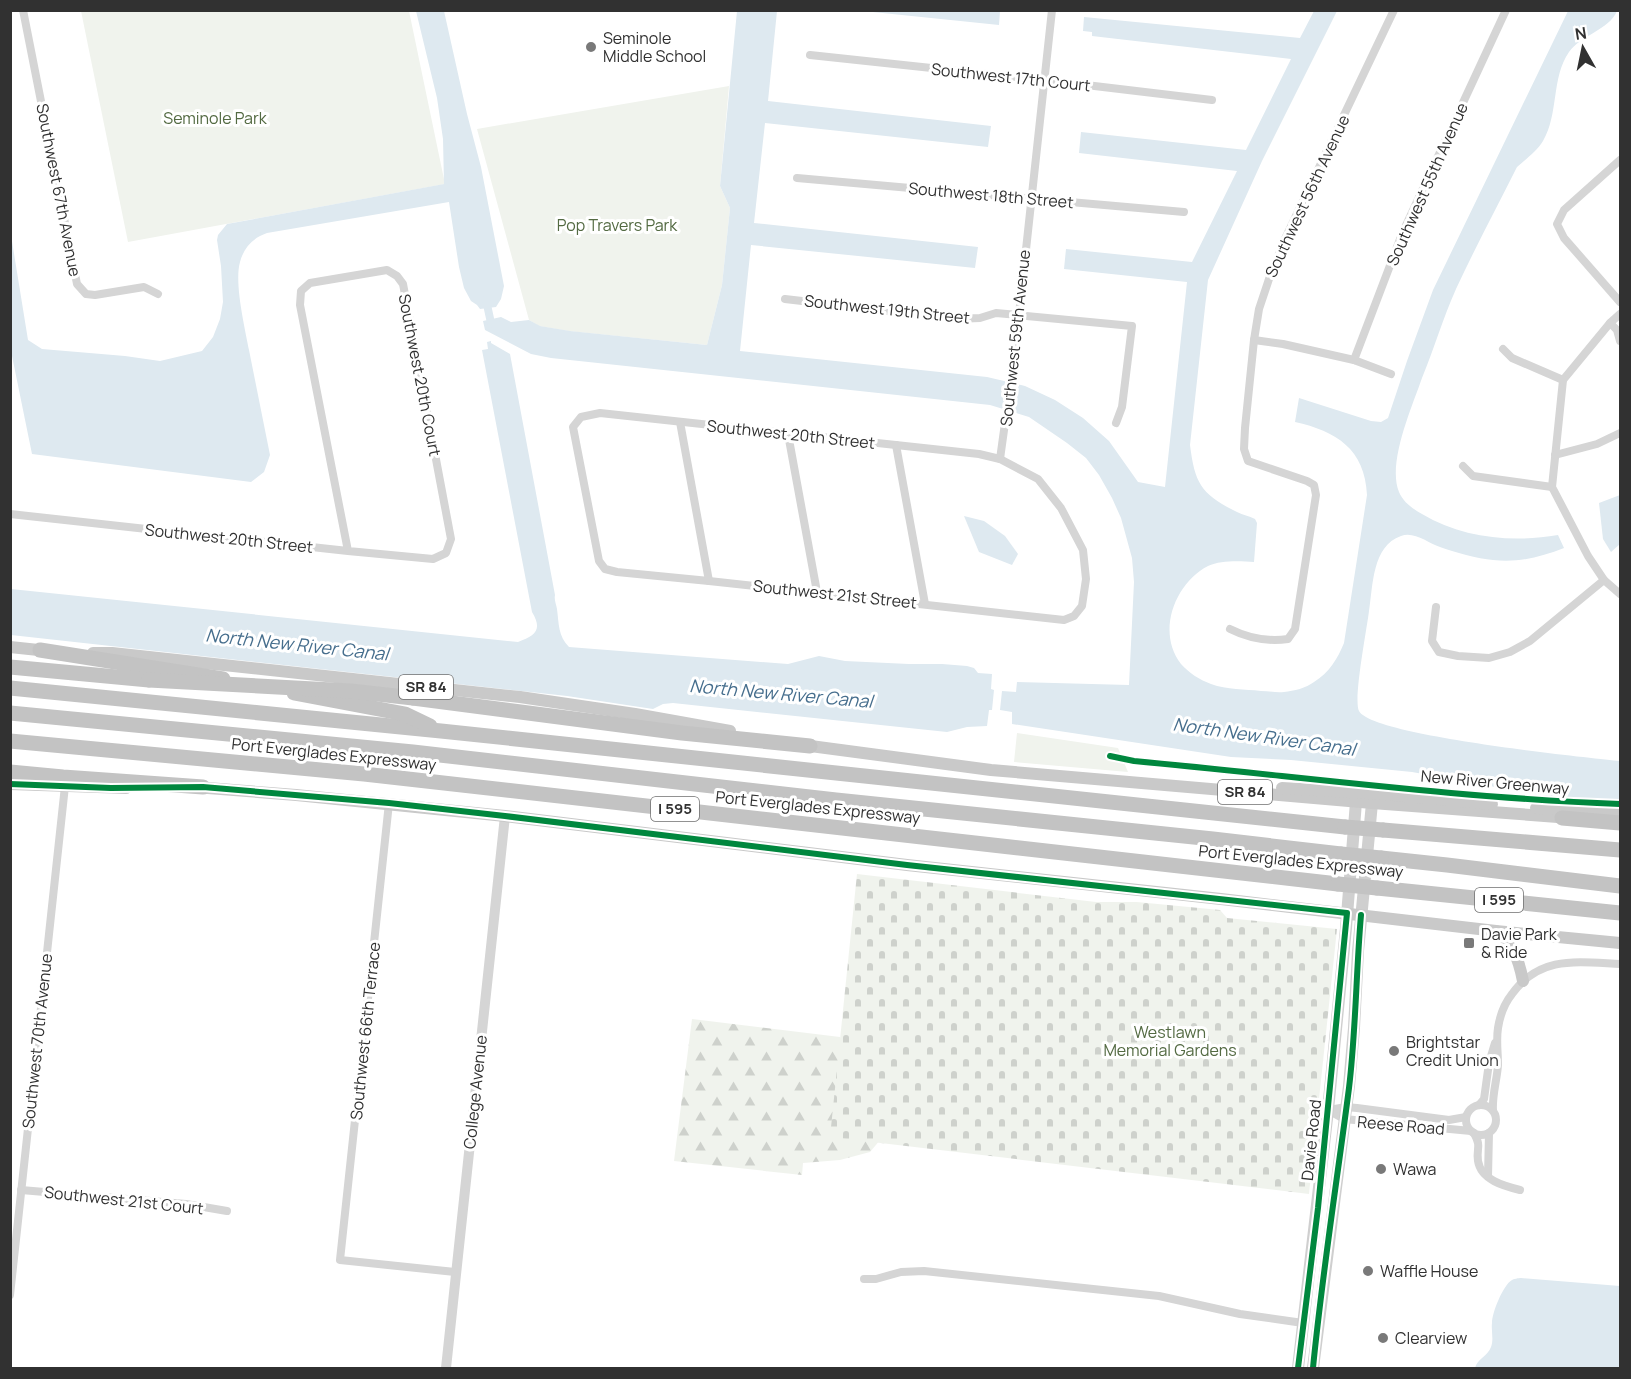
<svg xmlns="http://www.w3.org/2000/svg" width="1631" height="1379" viewBox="0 0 1631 1379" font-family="Manrope,sans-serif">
	<defs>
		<pattern id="forest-firs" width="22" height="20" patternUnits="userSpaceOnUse" patternTransform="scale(1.5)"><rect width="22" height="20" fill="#f0f3ed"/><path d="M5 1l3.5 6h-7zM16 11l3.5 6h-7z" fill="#ced1cc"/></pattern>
		<pattern id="cemetery-stones" width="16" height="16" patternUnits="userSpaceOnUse" patternTransform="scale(1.5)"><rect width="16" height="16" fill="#f0f3ed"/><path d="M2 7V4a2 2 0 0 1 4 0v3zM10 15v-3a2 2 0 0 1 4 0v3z" fill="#ced1cc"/></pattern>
	</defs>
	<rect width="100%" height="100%" fill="#fff"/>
	<path fill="url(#forest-firs)" d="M692,1019L840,1037L891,1127L870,1152L840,1160L803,1163L802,1175L674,1161Z"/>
	<path fill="url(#cemetery-stones)" d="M857,874L1096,902H1137L1220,910L1227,918L1337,929L1309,1194L830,1137Z"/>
	<g fill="#f0f3ed">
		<path d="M81,11H409L445,184L128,242Z"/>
		<path d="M729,86L720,186L730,208L722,285L707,345L568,331L539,326L529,320L477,129Z"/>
		<path d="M1017,733L1118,748L1128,772L1014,762Z"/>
	</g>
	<g fill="#dee9f0">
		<path d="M416,11H444L467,114L481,167L504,286L501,299L496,307L480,309L477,305L471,301L464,288L459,267L449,202L267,233C253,238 244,247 240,262C234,283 245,328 249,350C256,385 263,420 270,455L264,472L251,482L32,454L11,351V235L28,340L42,349L125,356L160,361L202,351L213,337L220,319L223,302L221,266L217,240L218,235L227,224L444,184L443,139L437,98Z"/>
		<path d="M737,11H777L768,101L991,126L988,147L765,123L754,223L978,247L975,268L751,245L740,351L987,377L1025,386L1055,400L1083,418L1109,441L1138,482L1165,487L1187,282L1064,269L1066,249L1192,262L1237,171L1079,153L1081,132L1246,150L1291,59L1092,36V32L1083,31L1084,17L1300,38L1314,11H1337L1262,161L1208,280L1190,445C1195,484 1201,494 1237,512C1243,515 1249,516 1255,519L1257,523L1254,562C1240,561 1221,560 1208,566C1175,583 1156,632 1181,664C1189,673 1200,680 1211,684C1227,690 1245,689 1261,691C1269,691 1277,693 1284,692C1294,691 1306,688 1314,682C1329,673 1338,658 1344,643L1367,495C1365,449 1336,431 1295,422L1299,398L1371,421L1381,422L1388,418L1407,361L1433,290L1568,11H1617C1609,30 1581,35 1569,52C1551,78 1559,114 1543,141C1537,151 1526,159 1517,167C1497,207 1475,248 1456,289C1443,318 1434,349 1422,378C1412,407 1387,463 1399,492C1403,502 1413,509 1422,514C1462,538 1512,543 1558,535L1564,548C1541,557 1518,563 1493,560C1478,559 1454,552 1440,547C1428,543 1414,531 1401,536C1372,546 1373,586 1369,611C1367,628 1353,700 1359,711C1372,736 1584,757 1620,761V800L1562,799L1412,772L1291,760L1231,757L1012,724V712L1000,710L1002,691L1016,692L1017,682L1129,685L1134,582L1132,558L1121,518L1112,498L1099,475L1086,458L1067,443L1029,417L990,405L551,358L531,354L485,330L483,321L501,317L511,322L529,320L540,326L570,331L707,345L722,285L730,208L720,186Z"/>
		<path d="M863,11H1000L999,25Z"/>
		<path d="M491,341V343L510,354L555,595C554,600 556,603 557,609C559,624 558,636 569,647L788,664L819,656L845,661L909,664H942L967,666L974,668L978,673L992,674L991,689L994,690L992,710H989L987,726L967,727L947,732L673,703L663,704L653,709L567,696L11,635V589L518,642C535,636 543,630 532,612L482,350L488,349L487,342Z"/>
		<path d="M1620,495V544L1611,552L1603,539L1599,503Z"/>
		<path d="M964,516L984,521L1005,536L1018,554L1012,565L979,552Z"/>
		<path d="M1521,1278L1620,1286V1368H1475C1477,1359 1488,1356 1491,1347C1494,1339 1491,1331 1492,1323C1492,1313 1503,1285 1512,1280C1513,1279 1519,1278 1521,1278Z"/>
	</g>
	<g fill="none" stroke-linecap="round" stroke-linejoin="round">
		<path stroke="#dee9f0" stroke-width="8" d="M486,300L491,323L496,324"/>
		<g stroke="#d5d5d5" stroke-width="8">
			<path d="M23,10L77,284L86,294L95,295L144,287L158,294"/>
			<path d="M810,55L1044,80L1212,100"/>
			<path d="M1620,160L1564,210L1557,224L1564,238L1620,302"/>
			<path d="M797,178L1184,212"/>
			<path d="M785,299L955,319L980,318L996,313L1132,326L1122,407L1116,423"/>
			<path d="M1620,314L1610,323L1563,380L1552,487L1588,556L1604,580L1620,594"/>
			<path d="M1610,323L1617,330L1620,341"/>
			<path d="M1254,340L1283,344L1354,360L1391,374"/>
			<path d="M1503,349L1512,358L1563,380"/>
			<path d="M1354,360L1402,234L1506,10"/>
			<path d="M600,413L979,454L1000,459L1038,479L1061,508L1083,550L1086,579L1082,606L1074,616L1064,620L709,581L617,572L605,569L599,561L573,427L581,417Z"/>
			<path d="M680,422L709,581"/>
			<path d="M788,434L817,592"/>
			<path d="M896,445L925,604"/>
			<path d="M1555,455L1597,444L1620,433"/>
			<path d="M1000,459L1015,351L1052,10"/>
			<path d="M1463,466L1473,476L1552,487"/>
			<path d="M10,514L348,551L433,559L446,553L451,539L403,284L397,276L387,270L310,283L301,291L300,305L348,551"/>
			<path d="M1436,607L1432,641L1439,652L1458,656L1489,658L1510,652L1530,641L1604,580"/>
			<path d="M1230,629C1248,638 1267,642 1288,639L1295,629L1316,495L1314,485L1307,481L1248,461L1244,449L1245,428L1254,340L1259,309L1269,279L1284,241L1394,10"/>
			<path d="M389,803L340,1260L455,1272"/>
			<circle cx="1481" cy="1120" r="15"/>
			<path d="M1479,1105L1484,1099L1489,1063L1495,1043"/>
			<path d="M1328,1110L1344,1119L1471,1131"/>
			<path d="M1329,1110L1346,1107L1357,1108L1449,1120L1466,1117"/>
			<path d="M1493,1110C1492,1095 1497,1080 1498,1065C1498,1052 1496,1040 1498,1028C1500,1015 1504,1004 1512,994C1540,955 1578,962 1620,964"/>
			<path d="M1474,1133C1482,1148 1476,1147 1478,1161C1481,1180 1504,1186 1520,1190"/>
			<path d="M1488,1176L1489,1133"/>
			<path d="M21,1190L186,1204L227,1211"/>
			<path d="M864,1279H876L901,1272L924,1271L1159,1296L1240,1314L1303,1323"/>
			<path d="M10,1295L65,786"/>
		</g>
		<path stroke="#d5d5d5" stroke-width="10" d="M446,1368L505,816"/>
		<g stroke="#cfcfcf" stroke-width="12">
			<path d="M1298,1368L1328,1110L1346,928L1356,802"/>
			<path d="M1313,1368L1349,1086L1354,1028L1358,951L1372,803"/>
		</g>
		<g stroke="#c9c9c9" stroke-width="12">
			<path d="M10,647L48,651"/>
			<path d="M93,653H112L520,697L635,714L730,731"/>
			<path d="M803,745L991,770L1372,803L1571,818"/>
			<path d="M10,784L126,788"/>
			<path d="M195,787L296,795L505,816L907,865L1221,899L1496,931L1620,943"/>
			<path d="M1282,788L1383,794L1492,804"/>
			<path d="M1536,808L1620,810"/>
			<path d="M1496,931C1514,948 1518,956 1523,981"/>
		</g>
		<g stroke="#c3c3c3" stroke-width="15">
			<path d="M40,650L223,679"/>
			<path d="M10,667L149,680"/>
			<path d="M10,688L441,731L1345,827"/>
			<path d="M294,693L405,714L430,726"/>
			<path d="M413,698L682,733L810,746"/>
			<path d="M10,713L413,752L836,800L1213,839L1341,854"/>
			<path d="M10,741L364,774L1338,884"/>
			<path d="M10,772L63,777L203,787"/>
			<path d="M1562,818L1620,823"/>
			<path d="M1383,830L1620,850"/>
			<path d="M1381,858L1447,865L1620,886"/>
			<path d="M1377,888L1620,913"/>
		</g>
		<g stroke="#c3c3c3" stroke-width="15">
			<path d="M149,680L351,691L413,698"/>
			<path d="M1345,827L1383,830"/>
			<path d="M1341,854L1381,858"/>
			<path d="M1338,884L1377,888"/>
		</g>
		<defs>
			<g id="cycleway">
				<path d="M1110,756L1134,761C1296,776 1458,798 1620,804"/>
				<path d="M10,784L111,788L203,787L389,803L505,816L907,865L1347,913L1318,1208L1298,1368"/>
				<path d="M1313,1368C1322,1275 1337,1181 1349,1088C1356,1030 1356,972 1361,915"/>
			</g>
		</defs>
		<use href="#cycleway" stroke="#fff" stroke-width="10"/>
		<use href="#cycleway" stroke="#00873e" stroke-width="6"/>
	</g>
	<g fill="#797979" stroke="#fff" stroke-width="2">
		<circle cx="591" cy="47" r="6"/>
		<rect x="1463" y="937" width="12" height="12" rx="3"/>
		<circle cx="1394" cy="1051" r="6"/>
		<circle cx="1381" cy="1169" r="6"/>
		<circle cx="1368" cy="1271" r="6"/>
		<circle cx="1383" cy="1338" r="6"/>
	</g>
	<g text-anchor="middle" stroke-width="6" stroke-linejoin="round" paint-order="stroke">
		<g fill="#fff" stroke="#6f6f6f" stroke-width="1.5">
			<rect x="399" y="675" width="54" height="24" rx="4.5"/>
			<rect x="1218" y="780" width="54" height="24" rx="4.5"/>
			<rect x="651" y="797" width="48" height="24" rx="4.5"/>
			<rect x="1475" y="888" width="48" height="24" rx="4.5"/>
		</g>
		<g font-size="15" font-weight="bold" fill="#313131">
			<text x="426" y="692">SR 84</text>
			<text x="1245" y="797">SR 84</text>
			<text x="675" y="814">I 595</text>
			<text x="1499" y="905">I 595</text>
		</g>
		<g font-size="16" fill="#313131" stroke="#fff" text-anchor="start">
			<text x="603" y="44">Seminole<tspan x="603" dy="18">Middle School</tspan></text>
			<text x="1481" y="940">Davie Park<tspan x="1481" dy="18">&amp; Ride</tspan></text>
			<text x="1406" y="1048">Brightstar<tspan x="1406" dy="18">Credit Union</tspan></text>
			<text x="1393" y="1175">Wawa</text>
			<text x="1380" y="1277">Waffle House</text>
			<text x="1395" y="1344">Clearview</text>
		</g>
		<g font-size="16" fill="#313131" stroke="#fff">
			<text transform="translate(1011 77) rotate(6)" y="6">Southwest 17th Court</text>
			<text transform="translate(1427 184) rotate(-66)" y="6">Southwest 55th Avenue</text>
			<text transform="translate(59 190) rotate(79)" y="6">Southwest 67th Avenue</text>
			<text transform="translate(991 195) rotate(5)" y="6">Southwest 18th Street</text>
			<text transform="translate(1307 196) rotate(-65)" y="6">Southwest 56th Avenue</text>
			<text transform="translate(887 309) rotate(6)" y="6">Southwest 19th Street</text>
			<text transform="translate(1015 338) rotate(-84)" y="6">Southwest 59th Avenue</text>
			<text transform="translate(420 375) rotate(79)" y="6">Southwest 20th Court</text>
			<text transform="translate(791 434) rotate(6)" y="6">Southwest 20th Street</text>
			<text transform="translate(229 538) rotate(6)" y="6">Southwest 20th Street</text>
			<text transform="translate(835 594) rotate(6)" y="6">Southwest 21st Street</text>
			<text transform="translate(334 754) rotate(6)" y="6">Port Everglades Expressway</text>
			<text transform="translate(1495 782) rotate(5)" y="6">New River Greenway</text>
			<text transform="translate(818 807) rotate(6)" y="6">Port Everglades Expressway</text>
			<text transform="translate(1301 861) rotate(6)" y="6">Port Everglades Expressway</text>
			<text transform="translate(365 1031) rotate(-84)" y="6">Southwest 66th Terrace</text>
			<text transform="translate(37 1041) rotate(-84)" y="6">Southwest 70th Avenue</text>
			<text transform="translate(475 1092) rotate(-84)" y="6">College Avenue</text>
			<text transform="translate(1401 1125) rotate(5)" y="6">Reese Road</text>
			<text transform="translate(1311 1140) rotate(-84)" y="6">Davie Road</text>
			<text transform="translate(124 1200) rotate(6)" y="6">Southwest 21st Court</text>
		</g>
		<g font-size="16" fill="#536a42" stroke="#fff">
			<text x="215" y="124">Seminole Park</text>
			<text x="617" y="231">Pop Travers Park</text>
			<text x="1170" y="1038">Westlawn<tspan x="1170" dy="18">Memorial Gardens</tspan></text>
		</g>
		<g font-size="18" font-style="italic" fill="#466e8d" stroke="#fff">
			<text transform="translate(297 645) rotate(6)" y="6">North New River Canal</text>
			<text transform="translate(781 694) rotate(5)" y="6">North New River Canal</text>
			<text transform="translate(1264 737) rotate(8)" y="6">North New River Canal</text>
		</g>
	</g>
	<rect width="1631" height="1379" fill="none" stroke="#313131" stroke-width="24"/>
	<g transform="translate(1583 48) rotate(351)" stroke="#ffffff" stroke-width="4.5" paint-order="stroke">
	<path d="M0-4.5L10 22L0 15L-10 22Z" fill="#313131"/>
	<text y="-9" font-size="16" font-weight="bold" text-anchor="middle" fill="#313131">N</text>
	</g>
</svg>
